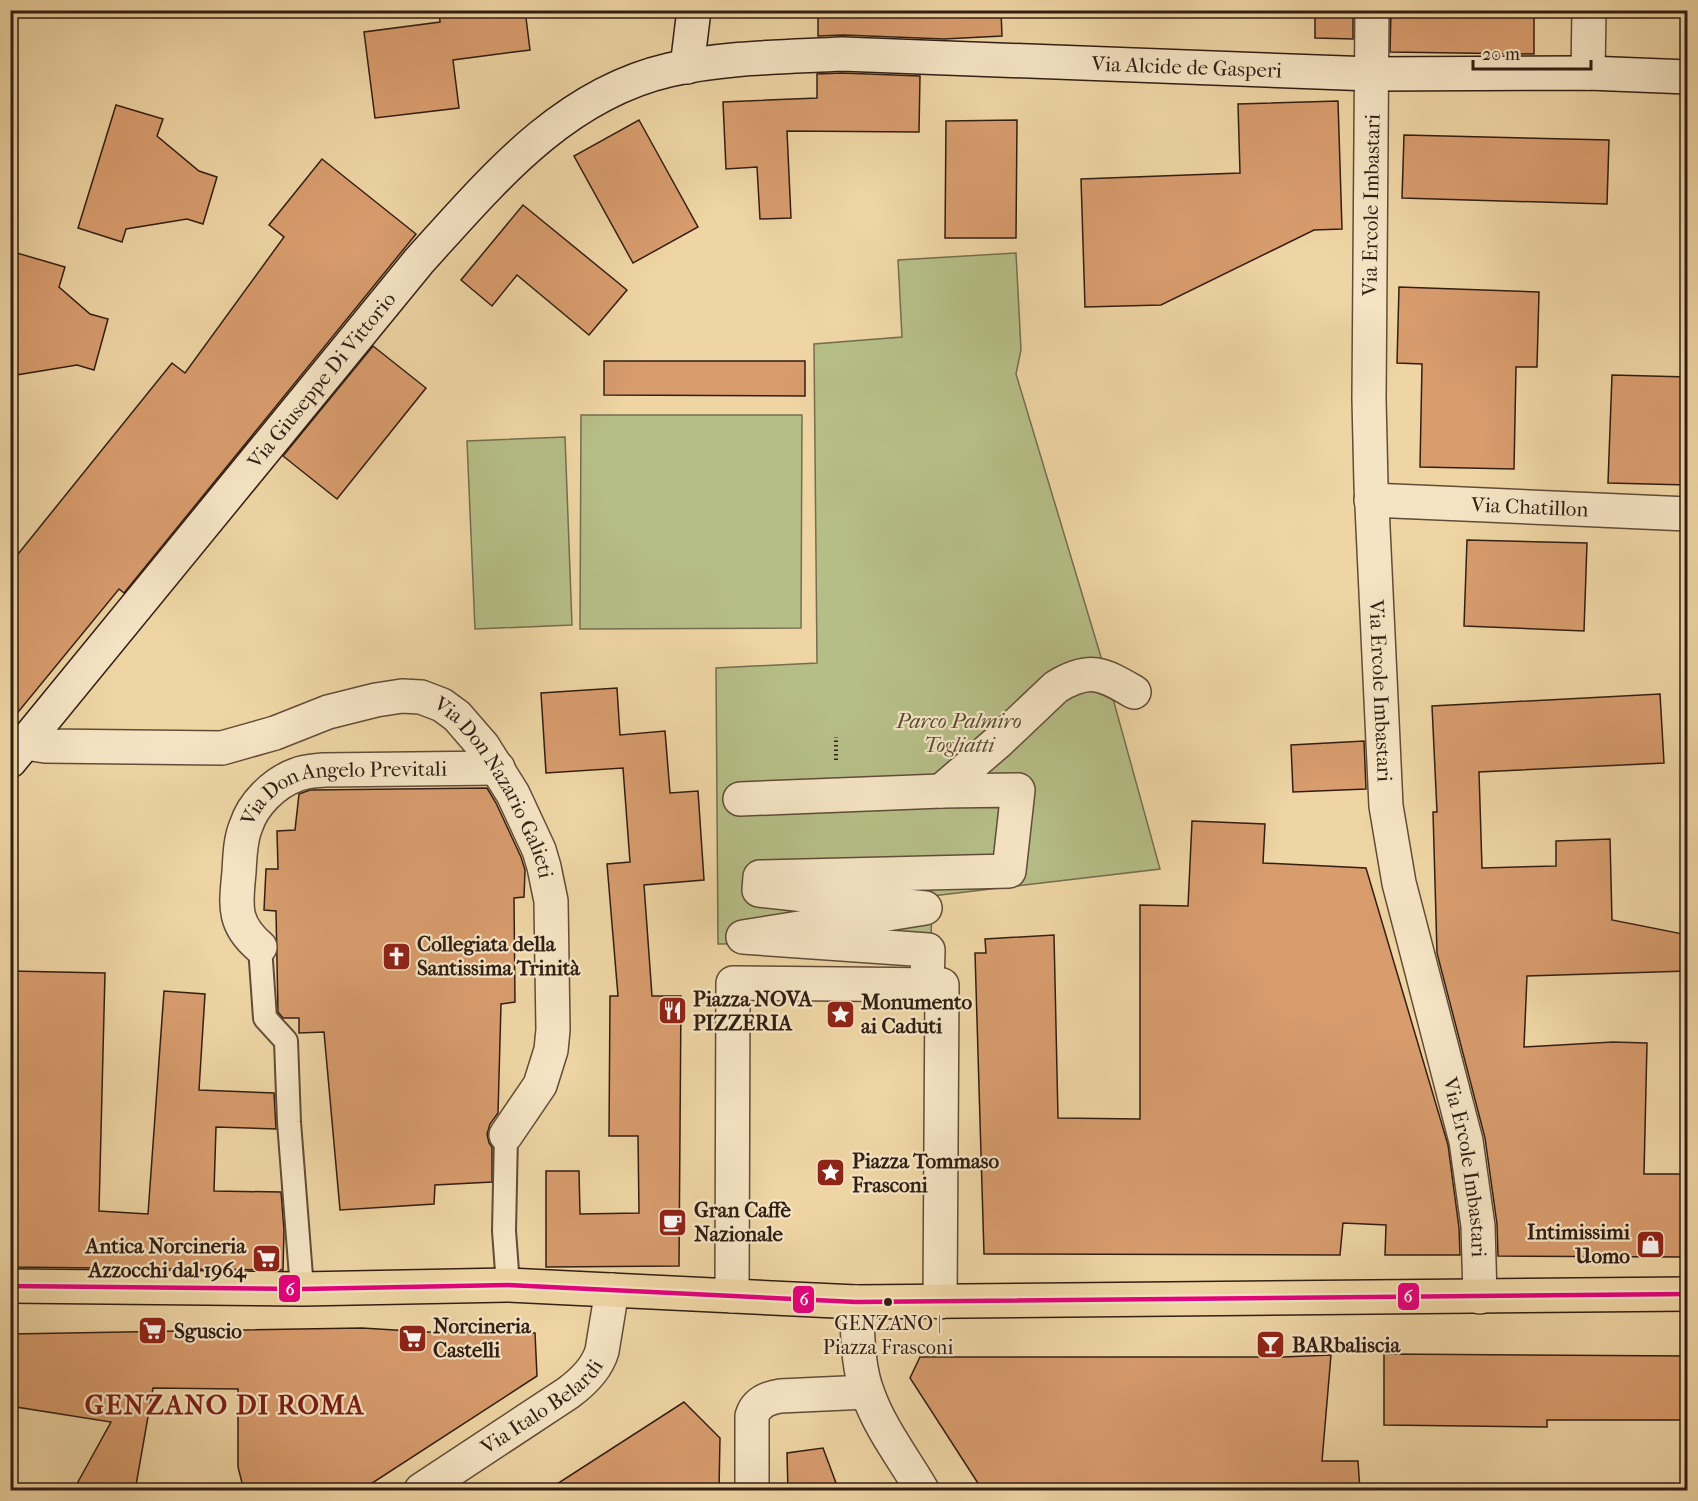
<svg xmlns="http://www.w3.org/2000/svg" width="1698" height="1501" viewBox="0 0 1698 1501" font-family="'IM FELL French Canon',serif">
	<rect width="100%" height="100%" fill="#efd5a4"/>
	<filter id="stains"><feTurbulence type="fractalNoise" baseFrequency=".00333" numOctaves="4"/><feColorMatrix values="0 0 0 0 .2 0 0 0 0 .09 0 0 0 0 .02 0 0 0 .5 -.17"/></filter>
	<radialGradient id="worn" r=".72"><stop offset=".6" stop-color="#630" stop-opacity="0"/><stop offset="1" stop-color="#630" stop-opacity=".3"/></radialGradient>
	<g fill="#b6be87" stroke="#746e4e" stroke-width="1.5">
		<path d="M1016,253L1021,350L1016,374L1107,677L1160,869L932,896L931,942L718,944L716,668L817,663L814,344L902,337L898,260Z"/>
		<path d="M581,415H802L801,628L580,629Z"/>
		<path d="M565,437L572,625L475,629L467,441Z"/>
	</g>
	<g fill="#d89c6d" stroke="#321e14" stroke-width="1.5">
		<path d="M439,10H525L530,50L453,60L459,108L375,118L364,32L440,22Z"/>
		<path d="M818,10H1001L1002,36L944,39L843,35L818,36Z"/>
		<path d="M1315,10H1353V39L1315,38Z"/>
		<path d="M1391,10H1534V54L1390,52Z"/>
		<path d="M842,73L920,76L919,132L787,131L791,218L760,219L757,167L726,169L723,102L817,98V74Z"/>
		<path d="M1338,101L1342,229L1314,230L1161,305L1085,307L1081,179L1240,173L1238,104Z"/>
		<path d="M116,105L163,119L157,136L199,171L217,177L203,224L187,219L126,229L122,242L78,228Z"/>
		<path d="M639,120L698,227L633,263L574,156Z"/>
		<path d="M1017,120L1016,238H945L946,121Z"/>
		<path d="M1404,135L1609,140L1607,204L1402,198Z"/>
		<path d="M322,159L416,234L124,593L119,589L10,722V564L172,363L185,373L284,237L269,225Z"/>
		<path d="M523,205L627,290L589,335L517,275L492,306L461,280Z"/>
		<path d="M10,251L65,267L59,287L90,314L108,319L94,370L77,365L10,376Z"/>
		<path d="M1399,287L1539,292L1537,367H1516L1514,469L1420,467L1422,364L1397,363Z"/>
		<path d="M373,346L426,388L337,499L283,456Z"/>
		<path d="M604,361H805V396L604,395Z"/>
		<path d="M1612,375L1688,377V485L1608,483Z"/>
		<path d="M1467,540L1587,543L1584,631L1464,626Z"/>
		<path d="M617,688L620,735L665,731L670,793L698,791L704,880L644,885L652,996H681L679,1266L546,1267V1171H579L580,1214L639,1213L638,1136H609L610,996H618L607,864L630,862L623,768L546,773L541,693Z"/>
		<path d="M1660,694L1664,763L1479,772L1482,868L1556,866V841L1610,839L1612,920L1688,935V971L1527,976L1524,1047L1613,1042L1647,1043L1644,1174H1688V1257L1498,1256L1497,1224L1485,1138L1437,953L1433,812H1437L1432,706Z"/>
		<path d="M1364,741L1366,789L1293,792L1291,745Z"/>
		<path d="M487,788L496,803L521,857L525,870L524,897L514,898L515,1002L501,1004L498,1113L490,1124L487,1134L489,1143L492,1147V1182L435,1185L434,1204L340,1210L324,1032L299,1033V1018H283L278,1012L276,911L264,910L266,869H278L277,831L295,830L299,794L310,790Z"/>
		<path d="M1192,821L1265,824L1263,863L1366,868L1448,1145L1459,1228L1460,1255H1385L1386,1225L1343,1223L1340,1255L984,1254L975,953H986L985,939L1054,935L1058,1118L1140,1119V905L1188,906Z"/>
		<path d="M10,971L105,973L99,1211L148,1214L164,991L205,994L199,1090L274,1093L276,1129L216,1127L214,1191L281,1192L284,1230L283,1270L10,1267Z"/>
		<path d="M362,1328L444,1333H535L537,1376L360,1491H244L238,1467V1389L153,1388L135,1491H73L111,1422L10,1406V1334Z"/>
		<path d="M1384,1354L1688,1356V1420H1547V1427L1384,1425Z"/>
		<path d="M1331,1355L1322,1461H1358L1360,1491H983L910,1378L920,1357H1283Z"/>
		<path d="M684,1402L720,1438L719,1491H546Z"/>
		<path d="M823,1448L839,1491H788L787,1453Z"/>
	</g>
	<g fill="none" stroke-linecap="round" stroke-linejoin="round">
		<defs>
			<g id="lane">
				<path d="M260,947L265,1018L286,1041L289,1122L302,1289"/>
				<path d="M506,1135L504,1231L508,1285"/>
			</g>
			<g id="street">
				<path id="s1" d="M1372,10L1369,399L1371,485L1386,806L1399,883L1466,1141L1478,1226L1480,1297"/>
				<path d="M1588,73L1589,10"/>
				<path id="s2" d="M1371,500L1688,514"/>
				<path id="s3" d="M25,743L45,746L222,748L275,733L328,712L376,700L402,696L421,697L442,705L457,716L483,746L513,794L539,850L544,867L551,901L553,1030L551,1050L540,1085L506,1135"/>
				<path d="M740,799L941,791L998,742L1056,687C1090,666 1103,674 1134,692"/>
				<path id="s4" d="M260,947C232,923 236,905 239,872C240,857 240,840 246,826C253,804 274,783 296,775C305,771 315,771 324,770L498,768"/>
				<path d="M927,985L928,950L743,937L925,908L759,890L760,877L1009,871L1018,790L941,791"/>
				<path d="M732,1296L733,983L942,985L940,1302"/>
				<path d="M856,1302C858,1332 857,1366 868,1394C880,1428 904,1459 922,1490"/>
				<path id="s5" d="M421,1490L568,1393C583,1382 597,1368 602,1351L612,1290"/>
				<path d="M752,1490V1416C756,1403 767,1398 780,1396L867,1392"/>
			</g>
			<g id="secondary">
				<path d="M687,67L694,10"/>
				<path id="s6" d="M10,761L419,261C490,183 561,95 669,70C725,57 785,57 842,54L1372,74L1588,73L1688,77"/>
			</g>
			<path id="primary" d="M10,1286L302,1289L508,1285L856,1302L1688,1294"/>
		</defs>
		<use href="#lane" stroke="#614c38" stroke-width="26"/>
		<use href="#street" stroke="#614c38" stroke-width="36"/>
		<use href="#secondary" stroke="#321e14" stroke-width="36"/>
		<use href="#primary" stroke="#321e14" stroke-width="36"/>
		<path stroke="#321e14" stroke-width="4" stroke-dasharray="1.5 3" stroke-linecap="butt" d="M836,760V737"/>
		<use href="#lane" stroke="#f5e4c4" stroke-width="22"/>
		<use href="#street" stroke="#f5e4c4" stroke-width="33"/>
		<use href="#secondary" stroke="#f5e4c4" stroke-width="33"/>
		<use href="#primary" stroke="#efd5a4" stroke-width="33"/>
		<defs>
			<path id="bus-1" d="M10,1286L302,1289L508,1285L856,1302L1688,1294"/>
		</defs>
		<use href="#bus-1" stroke="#f5e4c4" stroke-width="9"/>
		<use href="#bus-1" stroke="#e5007d" stroke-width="4.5"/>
	</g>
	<defs>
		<symbol id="church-square" viewBox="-11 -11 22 22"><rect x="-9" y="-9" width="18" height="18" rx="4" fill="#8f2418" stroke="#f5e4c4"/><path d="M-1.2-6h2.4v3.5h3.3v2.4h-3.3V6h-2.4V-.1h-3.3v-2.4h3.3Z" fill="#fff"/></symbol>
		<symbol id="restaurant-square" viewBox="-11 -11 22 22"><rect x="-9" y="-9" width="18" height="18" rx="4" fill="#8f2418" stroke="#f5e4c4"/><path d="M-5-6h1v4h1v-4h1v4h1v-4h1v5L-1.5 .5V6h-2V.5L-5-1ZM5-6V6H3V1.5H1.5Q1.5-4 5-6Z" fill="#fff"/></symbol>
		<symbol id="sight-square" viewBox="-11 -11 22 22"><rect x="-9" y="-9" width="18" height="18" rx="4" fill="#8f2418" stroke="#f5e4c4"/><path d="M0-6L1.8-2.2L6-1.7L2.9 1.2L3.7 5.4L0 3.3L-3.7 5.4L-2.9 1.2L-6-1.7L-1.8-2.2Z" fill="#fff"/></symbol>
		<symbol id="cafe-square" viewBox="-11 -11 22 22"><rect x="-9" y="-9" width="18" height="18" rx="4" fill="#8f2418" stroke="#f5e4c4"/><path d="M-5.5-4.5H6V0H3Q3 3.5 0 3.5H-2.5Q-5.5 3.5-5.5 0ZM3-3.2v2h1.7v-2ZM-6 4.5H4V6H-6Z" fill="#fff"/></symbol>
		<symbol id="shop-square" viewBox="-11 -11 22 22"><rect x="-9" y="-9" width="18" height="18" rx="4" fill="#8f2418" stroke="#f5e4c4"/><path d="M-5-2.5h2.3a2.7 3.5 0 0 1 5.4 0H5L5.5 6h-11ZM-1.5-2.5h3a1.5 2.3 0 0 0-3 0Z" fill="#fff"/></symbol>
		<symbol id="supermarket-square" viewBox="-11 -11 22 22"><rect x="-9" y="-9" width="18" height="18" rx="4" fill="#8f2418" stroke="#f5e4c4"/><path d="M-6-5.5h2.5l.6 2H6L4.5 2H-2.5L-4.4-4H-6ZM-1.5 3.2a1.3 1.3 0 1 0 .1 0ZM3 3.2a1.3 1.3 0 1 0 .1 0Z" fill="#fff"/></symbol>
		<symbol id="bar-square" viewBox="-11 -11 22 22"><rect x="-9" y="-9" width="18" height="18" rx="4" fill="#8f2418" stroke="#f5e4c4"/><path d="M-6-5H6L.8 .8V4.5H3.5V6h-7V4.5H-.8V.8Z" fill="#fff"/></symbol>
	</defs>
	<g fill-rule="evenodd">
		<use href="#church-square" x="380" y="940" width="33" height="33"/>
		<use href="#restaurant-square" x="656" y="994" width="33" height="33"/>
		<use href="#sight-square" x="824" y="998" width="33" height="33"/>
		<use href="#sight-square" x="814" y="1156" width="33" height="33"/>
		<use href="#cafe-square" x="656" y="1206" width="33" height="33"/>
		<use href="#shop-square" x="1634" y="1228" width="33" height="33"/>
		<use href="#supermarket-square" x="250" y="1242" width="33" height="33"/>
		<use href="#supermarket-square" x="136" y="1314" width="33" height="33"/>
		<use href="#supermarket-square" x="396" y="1322" width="33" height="33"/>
		<use href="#bar-square" x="1254" y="1328" width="33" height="33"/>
	</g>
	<circle fill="#321e14" stroke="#f5e4c4" stroke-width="2" cx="888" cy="1302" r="5"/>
	<g text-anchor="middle" stroke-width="4.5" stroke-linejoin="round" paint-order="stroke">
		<g font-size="20" fill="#321e14" stroke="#f5e4c4">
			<text x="888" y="1330">GENZANO |<tspan x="888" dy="24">Piazza Frasconi</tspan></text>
		</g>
		<g font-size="21" fill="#321e14" stroke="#f5e4c4">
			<text dy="7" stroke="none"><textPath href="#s6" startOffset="1485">Via Alcide de Gasperi</textPath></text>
			<text transform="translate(1371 205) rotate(-89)" y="7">Via Ercole Imbastari</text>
			<text dy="7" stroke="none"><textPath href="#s6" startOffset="492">Via Giuseppe Di Vittorio</textPath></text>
			<text dy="7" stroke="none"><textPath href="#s2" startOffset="159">Via Chatillon</textPath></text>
			<text dy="7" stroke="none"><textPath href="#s1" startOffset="681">Via Ercole Imbastari</textPath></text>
			<text dy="7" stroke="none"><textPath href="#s3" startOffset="526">Via Don Nazario Galieti</textPath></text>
			<text dy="7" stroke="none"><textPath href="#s4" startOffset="243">Via Don Angelo Previtali</textPath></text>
			<text dy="7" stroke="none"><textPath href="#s1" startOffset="1167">Via Ercole Imbastari</textPath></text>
			<text dy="7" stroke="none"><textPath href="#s5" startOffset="147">Via Italo Belardi</textPath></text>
		</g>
		<g font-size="21" font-style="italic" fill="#5a4e36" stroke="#f5e4c4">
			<text x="959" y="728">Parco Palmiro<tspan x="959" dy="24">Togliatti</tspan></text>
		</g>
		<g font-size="21" font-weight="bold" fill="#321e14" stroke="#f5e4c4" text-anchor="start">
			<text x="417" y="951">Collegiata della<tspan x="417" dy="24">Santissima Trinità</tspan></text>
			<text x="693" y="1006">Piazza NOVA<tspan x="693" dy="24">PIZZERIA</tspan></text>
			<text x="861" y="1009">Monumento<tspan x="861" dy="24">ai Caduti</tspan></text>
			<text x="852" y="1168">Piazza Tommaso<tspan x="852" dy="24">Frasconi</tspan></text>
			<text x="694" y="1217">Gran Caffè<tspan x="694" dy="24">Nazionale</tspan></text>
			<text x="1630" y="1239" text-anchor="end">Intimissimi<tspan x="1630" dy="24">Uomo</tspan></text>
			<text x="246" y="1253" text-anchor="end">Antica Norcineria<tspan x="246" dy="24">Azzocchi dal 1964</tspan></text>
			<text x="433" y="1333">Norcineria<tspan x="433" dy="24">Castelli</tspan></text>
			<text x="174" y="1338">Sguscio</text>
			<text x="1292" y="1352">BARbaliscia</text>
		</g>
		<g font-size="27" font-weight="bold" letter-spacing="1.5" fill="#7a1f14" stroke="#f5e4c4">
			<text x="225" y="1414">GENZANO DI ROMA</text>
		</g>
	</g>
	<g stroke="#f5e4c4" stroke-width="2">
		<rect x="278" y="1274" width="23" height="29" rx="6" fill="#e5007d"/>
		<rect x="1397" y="1282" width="23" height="29" rx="6" fill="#e5007d"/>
		<rect x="792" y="1285" width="23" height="29" rx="6" fill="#e5007d"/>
	</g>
	<g font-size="16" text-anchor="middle" font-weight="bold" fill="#fff">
		<text x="290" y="1295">6</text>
		<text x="1408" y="1302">6</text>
		<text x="804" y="1305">6</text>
	</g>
	<rect width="1698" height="1501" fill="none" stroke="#efd5a4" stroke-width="36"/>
	<rect x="12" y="12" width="1674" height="1477" fill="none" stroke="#321e14" stroke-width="3"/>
	<rect x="18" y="18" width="1662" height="1465" fill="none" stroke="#321e14" stroke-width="1.5"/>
	<path d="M1473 60v9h118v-9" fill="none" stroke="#321e14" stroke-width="3"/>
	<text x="1482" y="60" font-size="18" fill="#321e14" stroke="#f5e4c4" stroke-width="4.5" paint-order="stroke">20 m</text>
	<rect width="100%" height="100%" filter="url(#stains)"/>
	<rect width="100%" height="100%" fill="url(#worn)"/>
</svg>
